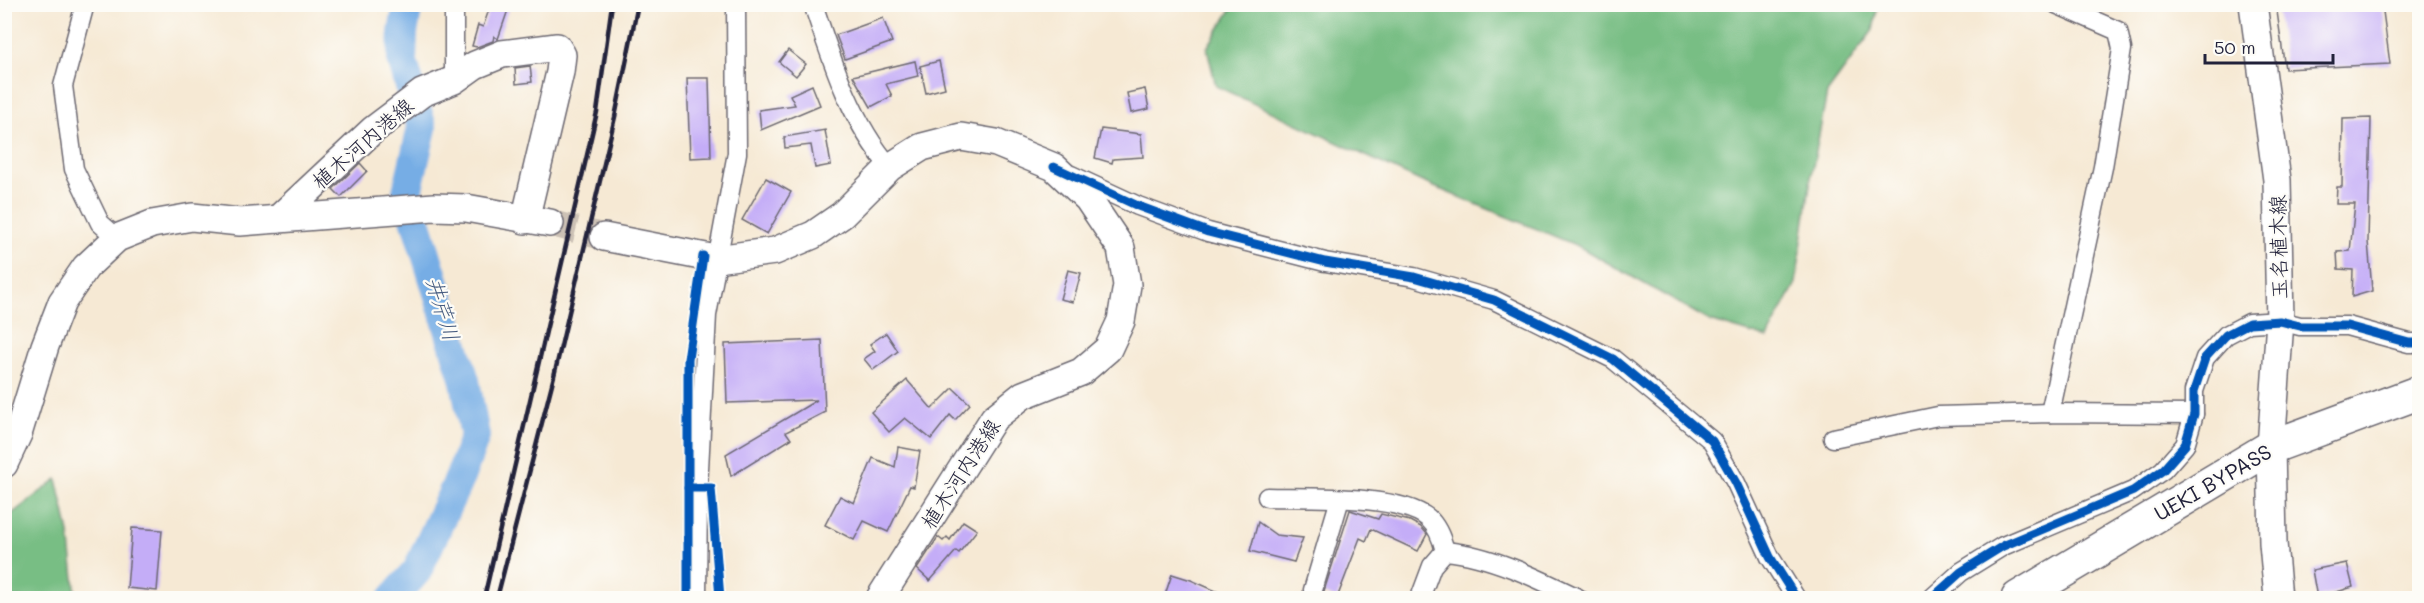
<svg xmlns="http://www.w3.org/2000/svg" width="2424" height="603" viewBox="0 0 2424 603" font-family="Mali,'Klee One',sans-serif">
	<rect width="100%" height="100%" fill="#fdfcf7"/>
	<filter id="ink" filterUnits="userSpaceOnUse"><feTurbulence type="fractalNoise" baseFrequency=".0167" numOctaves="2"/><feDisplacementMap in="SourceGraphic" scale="12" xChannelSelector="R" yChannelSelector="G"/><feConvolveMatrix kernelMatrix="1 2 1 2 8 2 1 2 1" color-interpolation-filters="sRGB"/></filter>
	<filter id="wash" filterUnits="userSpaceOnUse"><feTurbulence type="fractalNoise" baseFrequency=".008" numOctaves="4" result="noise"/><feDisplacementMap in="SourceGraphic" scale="24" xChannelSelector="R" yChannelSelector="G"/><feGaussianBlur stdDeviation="1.35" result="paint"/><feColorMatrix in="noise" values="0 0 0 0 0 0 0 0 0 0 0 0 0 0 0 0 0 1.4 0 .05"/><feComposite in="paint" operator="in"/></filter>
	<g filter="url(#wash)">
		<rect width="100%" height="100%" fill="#f6e9d4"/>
		<g fill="#78be84" stroke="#4d7060" stroke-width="1.5">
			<path d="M1234,5V4L1878,5L1873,30L1827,93L1811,177L1796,283L1767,338L1710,321L1578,246L1420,181L1216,86L1207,48Z"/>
			<path d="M57,479L69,533L76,596L98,598H5V519Z"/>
		</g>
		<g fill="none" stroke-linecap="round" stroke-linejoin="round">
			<path stroke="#76ade5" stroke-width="30" d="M393,598L417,571L460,477L475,436L465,381L407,192L422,128L402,59L403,33L408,4"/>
		</g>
		<g id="blocks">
			<g fill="#c4adf7">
				<path d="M491,4H510L498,39L494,36L493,41L477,47L472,46L478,25L483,27Z"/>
				<path d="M2276,4H2382L2390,64L2285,69Z"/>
				<path d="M883,18L892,42L845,59L836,35Z"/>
				<path d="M788,50L806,64L796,76L779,62Z"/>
				<path d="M915,61L918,76L886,84L892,96L871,107L853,76Z"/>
				<path d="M939,61L945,88L926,93L920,66Z"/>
				<path d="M530,66L532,82L516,84L515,68Z"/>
				<path d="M687,78H709L711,157L690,158Z"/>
				<path d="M812,85L820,105L761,130L759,110L795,105L790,95Z"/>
				<path d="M1145,89L1149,109L1131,113L1127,93Z"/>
				<path d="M2371,118L2368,241L2372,291L2352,297L2353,270L2338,269L2337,252L2350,251L2355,204H2336L2337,187H2342L2343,119Z"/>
				<path d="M1101,129L1141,134L1143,157L1113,159L1112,163L1095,158Z"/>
				<path d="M825,130L831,165L815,168L811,145L785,148L784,137Z"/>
				<path d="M360,163L367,171L341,197L333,189Z"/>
				<path d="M766,178L791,192L767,234L742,220Z"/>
				<path d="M1068,270L1081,273L1073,302L1060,299Z"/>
				<path d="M886,333L898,351L873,370L864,359L875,351L870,344Z"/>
				<path d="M822,340L825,412L786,432L791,439L731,476L726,454L817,400L727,403L725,344Z"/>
				<path d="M907,380L932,409L953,388L970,404L955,420L950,415L931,439L905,418L889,432L871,412Z"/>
				<path d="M898,447L920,451L914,487L910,486L888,532L864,521L854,540L825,525L840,496L854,503L873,458L895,467Z"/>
				<path d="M1350,510L1378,519L1381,514L1410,521L1421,527L1427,534L1418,551L1371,529L1366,541L1360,538L1337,598L1323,594Z"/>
				<path d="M963,521L977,530L959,553L956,551L930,581L917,569L938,537L943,541L947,537L950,540Z"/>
				<path d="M1258,522L1276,535L1303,538L1294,562L1250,551Z"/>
				<path d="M132,528L162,530L157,591L127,588Z"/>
				<path d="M2347,563L2353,587L2317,598L2312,570Z"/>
				<path d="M1172,574L1191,580L1232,598H1164Z"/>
			</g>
		</g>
	</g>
	<g filter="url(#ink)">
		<use href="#blocks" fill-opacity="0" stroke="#6c6871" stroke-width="1.5"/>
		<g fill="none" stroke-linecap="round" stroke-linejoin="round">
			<path stroke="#ccc1b5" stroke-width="27" stroke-dasharray="27 14" stroke-linecap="butt" d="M550,223L604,237"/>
			<defs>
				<g id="street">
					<path d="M85,4L63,86L74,169L100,223L117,238"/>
					<path d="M813,4C832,61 851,122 890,167"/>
					<path d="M454,80V4"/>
					<path d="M1071,175L1138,206L1208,232L1325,262L1414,277L1494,300L1613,359L1712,441L1736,483L1770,557L1796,598"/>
					<path d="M2050,413L2103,167L2122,49L2118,31L2056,4"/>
					<path d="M1833,438L1938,416L2050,413L2194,414"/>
					<path d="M1267,497C1305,498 1399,494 1428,518C1437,526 1442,539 1445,551"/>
					<path d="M1313,590L1340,499"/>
					<path d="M697,598L698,488L707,315L737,153L736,4"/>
					<path d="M1420,598L1432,566L1445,551C1490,555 1537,578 1578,598"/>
					<path d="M1932,598L1961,572L2003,546L2133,491L2163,470L2185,445L2194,414V391L2205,358L2226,335L2249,323L2280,321L2300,326H2347L2409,343H2420"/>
				</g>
				<g id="secondary">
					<path d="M2253,4L2277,180L2280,321L2271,447L2273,543L2278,598"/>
					<path d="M278,219L373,130L422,93L454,80L475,65L502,54L557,47L562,55L560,72L525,220"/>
					<path d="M604,237L716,259L775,251L813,235L842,215L890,167L922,147L961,137L996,143L1054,167L1088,199L1121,248L1127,285L1121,321L1108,349L1081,372L1023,395L994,418L880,598"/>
					<path d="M4,464L18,434L45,346L62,302L86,267L117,238L152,224L192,217L240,222L434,207L466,208L550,223"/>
				</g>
				<path id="highway" d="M2018,598L2271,447L2420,392"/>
			</defs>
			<use href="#street" stroke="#6c6871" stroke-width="21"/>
			<use href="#secondary" stroke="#6c6871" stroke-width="30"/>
			<use href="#highway" stroke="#6c6871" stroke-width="36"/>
			<use href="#street" stroke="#fff" stroke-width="18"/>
			<use href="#secondary" stroke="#fff" stroke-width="27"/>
			<use href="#highway" stroke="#fff" stroke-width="33"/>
			<g stroke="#22223b" stroke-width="4.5">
				<path d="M484,598L597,112L612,4"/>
				<path d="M497,598L554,376L615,117L638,4"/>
			</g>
			<defs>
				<g id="cycleway">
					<path d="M1054,167L1138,206L1208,232L1325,262L1414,277L1494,300L1613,359L1712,441L1736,483L1770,557L1796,598"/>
					<path d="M688,488H711L720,598"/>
					<path d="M688,598V359L703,256"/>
					<path d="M1932,598L1961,572L2003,546L2133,491L2163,470L2185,445L2194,414V391L2205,358L2226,335L2249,323L2280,321L2300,326H2347L2409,343H2420"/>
				</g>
			</defs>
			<use href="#cycleway" stroke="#fdfcf7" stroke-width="13"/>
			<use href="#cycleway" stroke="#0057b8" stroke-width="9"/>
		</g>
	</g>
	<g text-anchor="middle" stroke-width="4.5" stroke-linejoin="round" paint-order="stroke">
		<g font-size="21" fill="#22223b" stroke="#fdfcf7">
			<text transform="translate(363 144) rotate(-41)" y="7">植木河内港線</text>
			<text transform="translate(2279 247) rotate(-91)" y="7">玉名植木線</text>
			<text transform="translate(961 474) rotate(-57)" y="7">植木河内港線</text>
			<text transform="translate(2213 483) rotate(-30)" y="7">UEKI BYPASS</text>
		</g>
		<g font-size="22" font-style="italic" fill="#445a7f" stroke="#fdfcf7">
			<text transform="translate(443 309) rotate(73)" y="8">井芹川</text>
		</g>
	</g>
	<rect width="2424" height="603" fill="none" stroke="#fdfcf7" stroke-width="24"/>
	<path d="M2205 54v9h128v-9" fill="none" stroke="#22223b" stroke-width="3"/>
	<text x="2214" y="54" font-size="18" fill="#22223b" stroke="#fdfcf7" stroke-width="4.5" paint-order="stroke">50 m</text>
</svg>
